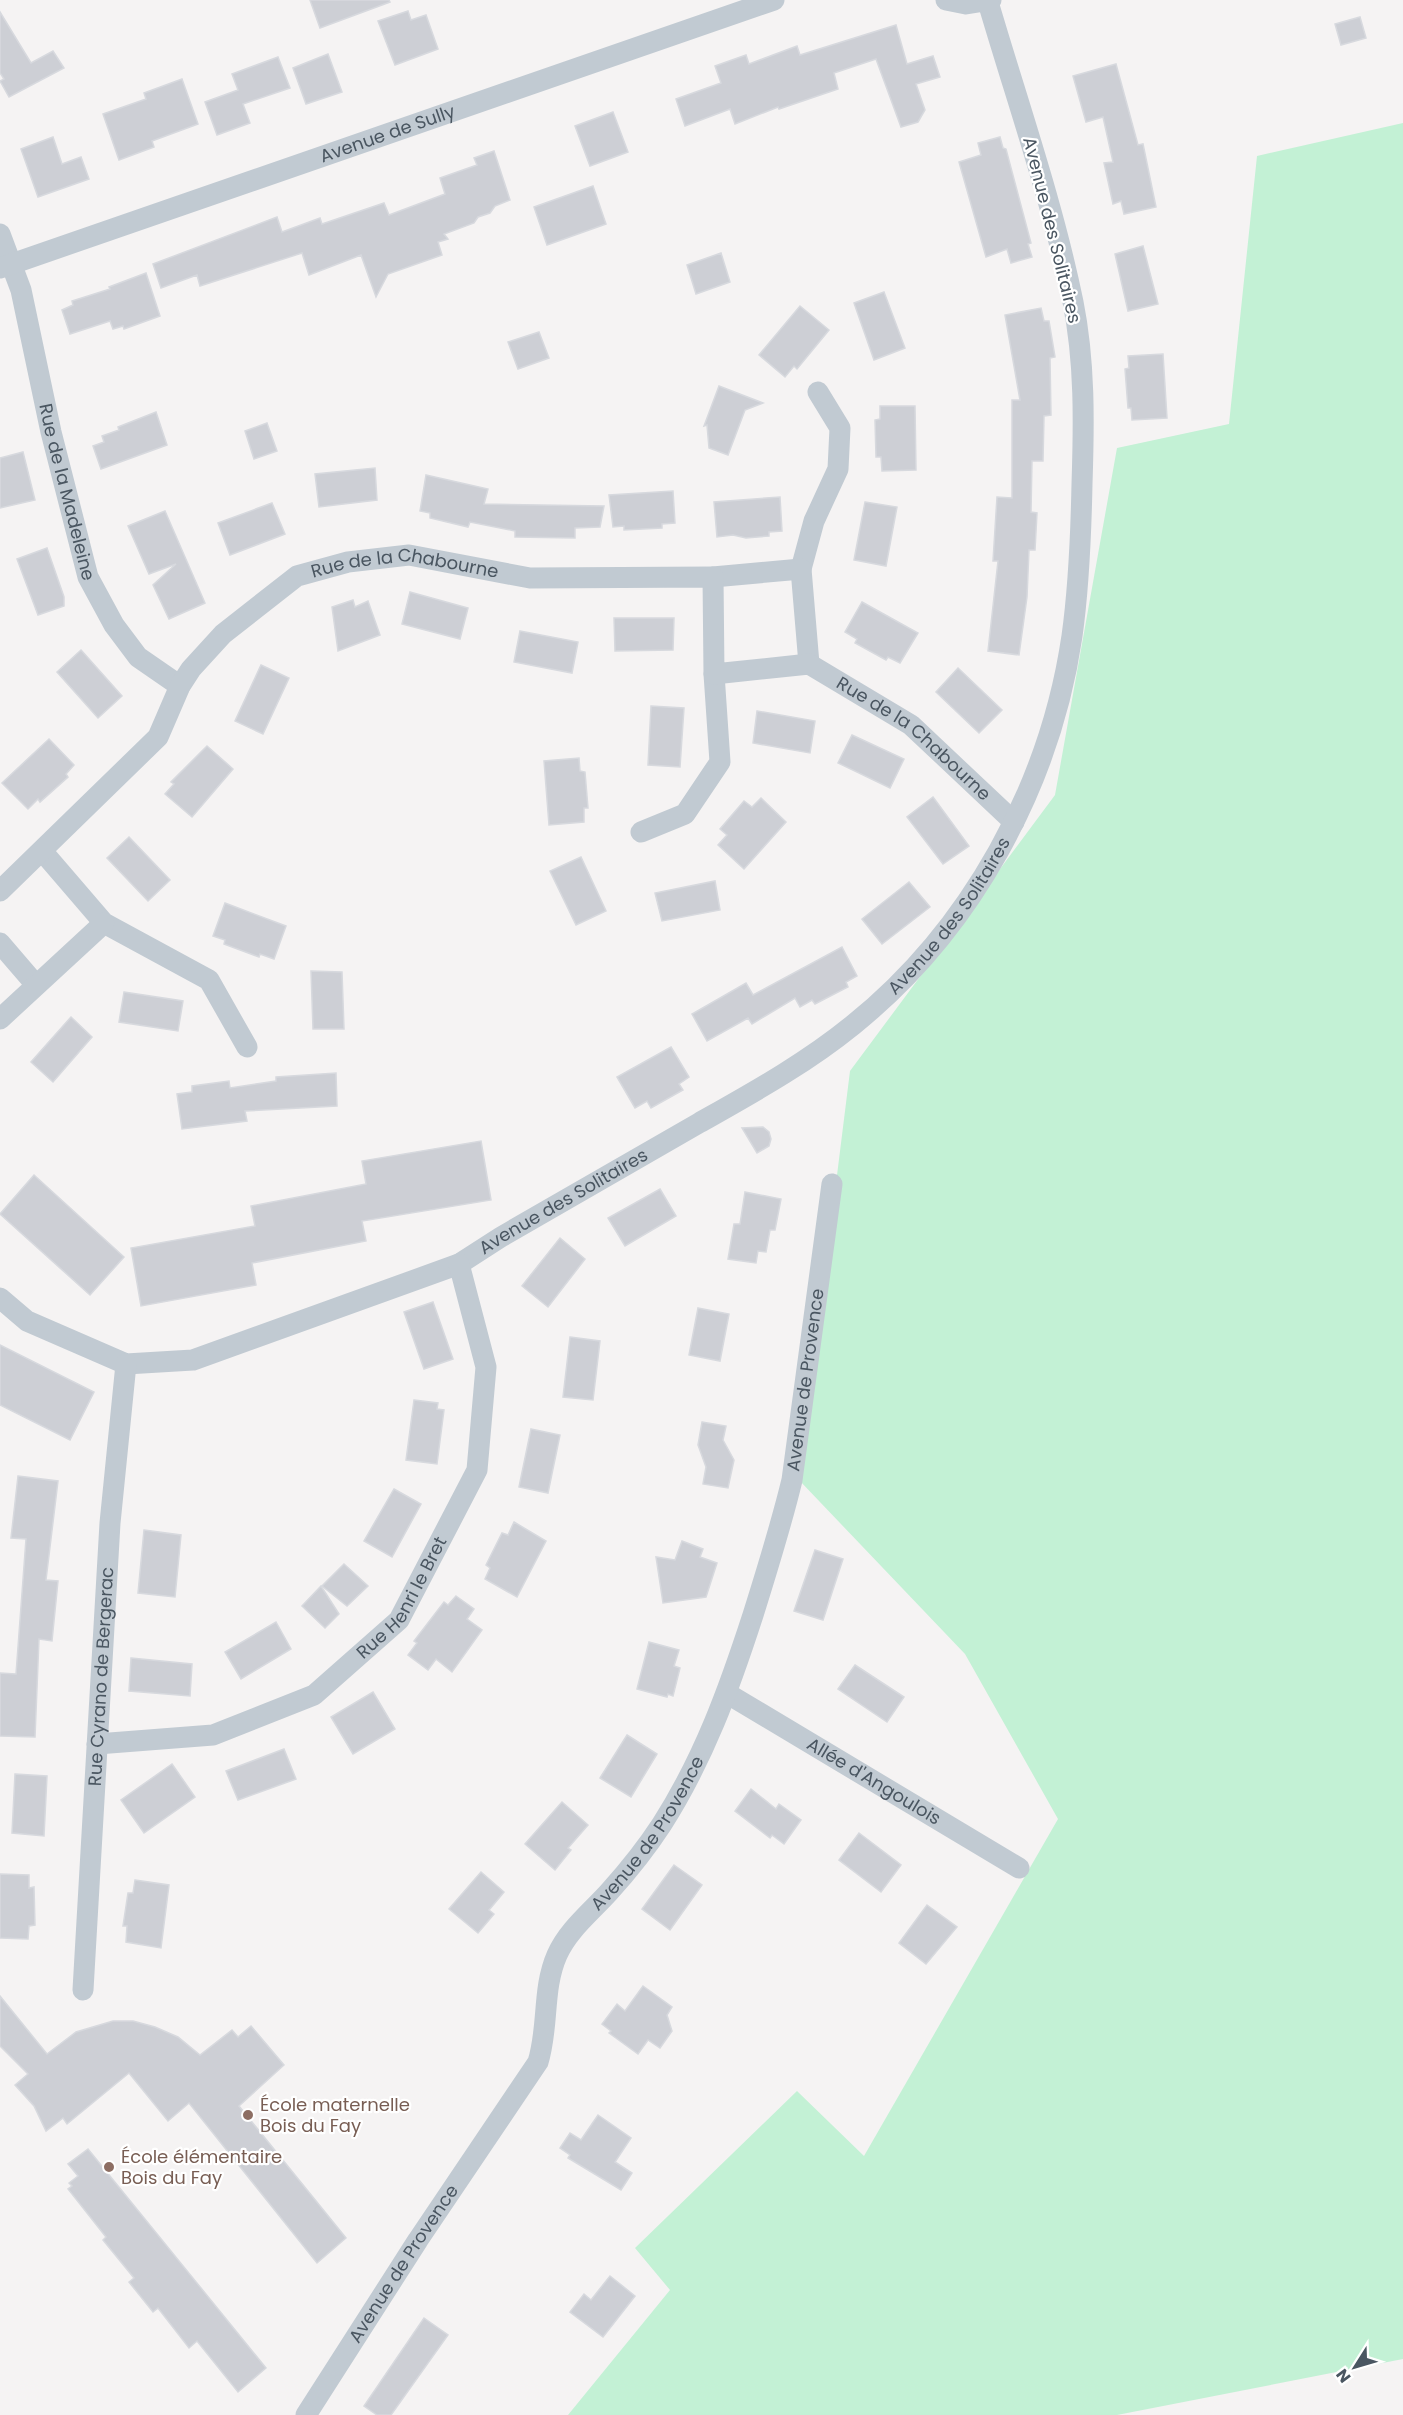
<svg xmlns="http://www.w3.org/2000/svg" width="1403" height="2415" viewBox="0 0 1403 2415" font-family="Poppins,sans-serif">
	<rect width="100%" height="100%" fill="#f5f3f3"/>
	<path fill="#c3f1d5" d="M1403,123V2359L1117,2415H568L670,2290L635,2248L797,2091L864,2156L1058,1819L965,1654L799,1480L850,1071L1055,795L1117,448L1229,424L1257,156Z"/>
	<g fill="#cdcfd5" stroke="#d7d9de" stroke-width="1.5">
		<path d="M310,0H389L390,2L320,28Z"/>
		<path d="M408,11L411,20L426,15L438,49L395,65L378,21Z"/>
		<path d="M0,12L31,63L53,51L64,68L9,97L0,81L4,79L0,73Z"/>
		<path d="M1360,17L1366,38L1341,45L1335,24Z"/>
		<path d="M896,25L907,64L933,56L940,77L916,84L925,110L918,122L901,127L876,59L834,73L838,89L779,109L778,107L735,124L730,109L685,126L676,99L721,83L715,66L746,55L749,64L797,46L800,55Z"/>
		<path d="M328,54L342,92L306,104L293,68Z"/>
		<path d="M278,57L290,88L243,104L250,123L217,135L205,102L238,90L232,74Z"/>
		<path d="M1116,64L1138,145L1143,144L1156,207L1124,214L1121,201L1113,204L1104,163L1113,162L1103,117L1086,122L1073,76Z"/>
		<path d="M182,79L198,124L152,141L154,147L119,160L103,114L146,99L144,93Z"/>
		<path d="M613,112L628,152L590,166L575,126Z"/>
		<path d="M53,137L62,164L81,157L89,179L38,197L21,149Z"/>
		<path d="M1000,137L1003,148L1006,149L1031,243L1028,244L1032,257L1011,263L1007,249L986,257L959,162L981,155L978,143Z"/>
		<path d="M494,151L510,200L495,206L490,213L478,217L474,223L444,234L448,239L438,242L442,255L388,274L376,297L361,255L309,275L302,253L200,286L197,275L161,288L153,264L277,217L282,232L320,218L322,224L384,203L389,215L445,194L440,178L477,165L474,158Z"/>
		<path d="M593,186L606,224L547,245L534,207Z"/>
		<path d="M1143,246L1158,304L1128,311L1115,254Z"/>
		<path d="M721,253L730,282L696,294L687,265Z"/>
		<path d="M146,273L160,316L124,329L123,326L113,329L110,321L70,334L62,310L73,305L72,301L110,289L109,287Z"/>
		<path d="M884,292L905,348L874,360L854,303Z"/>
		<path d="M800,306L829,330L797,369L794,366L785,377L759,355Z"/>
		<path d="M1041,308L1044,321H1049L1055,357L1050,358L1051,415L1044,416L1043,461H1032L1031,512L1037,513L1035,550H1029L1027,597L1019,655L988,651L998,561H993L997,497L1012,498V400H1020L1005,315Z"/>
		<path d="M539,332L549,358L518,369L508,342Z"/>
		<path d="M1163,354L1167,418L1132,420L1131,408H1128L1125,369L1129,368L1128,356Z"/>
		<path d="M719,386L763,403L745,410L728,455L709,448L707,425L704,426Z"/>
		<path d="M880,406H915L916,470L882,471L881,457H876L875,420L880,419Z"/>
		<path d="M156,412L167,445L101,469L93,446L104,442L102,436L119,430L118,427Z"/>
		<path d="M267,423L277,451L254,459L245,431Z"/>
		<path d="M23,452L35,500L0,508V458Z"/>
		<path d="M375,468L377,500L319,507L315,474Z"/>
		<path d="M426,475L488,489L484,504L604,506L600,527L575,528V538L515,537V531L470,522L468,527L430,518V513L420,511Z"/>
		<path d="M673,491L675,523L662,524V528L624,530V526L613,527L609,495Z"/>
		<path d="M780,497L782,531L769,532V536L746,538L733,535L717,537L714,502Z"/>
		<path d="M865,502L897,507L886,566L854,560Z"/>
		<path d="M272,503L285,534L230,555L218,523Z"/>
		<path d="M165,511L205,603L169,619L153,585L176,564L149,574L128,526Z"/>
		<path d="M47,548L64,597V606L38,615L17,559Z"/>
		<path d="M410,592L468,608L460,639L402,624Z"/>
		<path d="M353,600L355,607L368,601L380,635L338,651L332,607Z"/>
		<path d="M862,602L918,633L900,663L888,657L886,660L855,643L857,639L845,632Z"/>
		<path d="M614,618H674L673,650L615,651Z"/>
		<path d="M520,631L578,642L572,673L514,662Z"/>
		<path d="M81,650L122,696L98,718L57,672Z"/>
		<path d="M261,665L289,678L263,734L235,721Z"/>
		<path d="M958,668L1002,710L979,733L936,692Z"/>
		<path d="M651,706L684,708L680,767L648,765Z"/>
		<path d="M757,711L815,721L810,753L753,743Z"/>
		<path d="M852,735L904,759L890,788L838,763Z"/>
		<path d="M49,739L74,765L66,774L68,777L40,802L38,799L28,809L2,783Z"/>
		<path d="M207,746L233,769L192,817L165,794L174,784L171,782Z"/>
		<path d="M579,758L580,771L585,772L588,808H584V822L549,825L544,761Z"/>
		<path d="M933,797L969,846L943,864L907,817Z"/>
		<path d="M761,798L786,822L744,869L718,845L727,835L720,829L744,801L752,807Z"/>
		<path d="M129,837L170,880L148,901L107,858Z"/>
		<path d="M581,857L606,911L576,925L550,871Z"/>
		<path d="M715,881L720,910L662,921L655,893Z"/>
		<path d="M909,882L930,907L882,944L862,919Z"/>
		<path d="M225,903L286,926L274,959L260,954L259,957L224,944L225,940L213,936Z"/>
		<path d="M842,947L857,976L846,982L848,987L815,1004L812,1000L800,1007L795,998L752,1024L748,1018L707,1041L692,1014L746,983L753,995Z"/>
		<path d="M311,971L342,972L344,1029H313Z"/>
		<path d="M124,992L183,1001L178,1031L119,1022Z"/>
		<path d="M71,1017L92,1037L53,1082L31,1062Z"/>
		<path d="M671,1047L689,1077L679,1084L683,1090L651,1108L647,1101L635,1108L617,1077Z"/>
		<path d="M336,1073L337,1106L245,1111L247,1121L182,1129L177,1094L192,1092V1086L229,1081L230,1088L276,1081V1077Z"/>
		<path d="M763,1127L769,1132L771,1139L769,1146L757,1153L742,1128Z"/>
		<path d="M481,1141L491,1200L362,1221L366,1241L252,1263L256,1285L141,1306L131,1248L255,1226L251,1206L366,1184L362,1161Z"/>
		<path d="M34,1175L124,1257L90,1295L0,1214Z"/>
		<path d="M660,1189L676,1216L625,1246L608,1218Z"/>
		<path d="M745,1192L781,1199L775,1230H770L766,1252L758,1251L756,1263L728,1259L734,1224H740Z"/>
		<path d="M560,1238L585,1259L548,1307L522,1286Z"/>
		<path d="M433,1302L453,1359L424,1369L404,1312Z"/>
		<path d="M698,1308L729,1314L720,1361L689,1355Z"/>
		<path d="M570,1337L600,1341L593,1400L563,1397Z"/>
		<path d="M0,1345L94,1392L70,1440L0,1405Z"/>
		<path d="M414,1400L438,1403L437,1409L444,1410L437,1464L406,1460Z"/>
		<path d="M702,1422L726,1426L723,1440L734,1460L728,1488L703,1484L706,1467L698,1445Z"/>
		<path d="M531,1429L560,1435L548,1493L519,1487Z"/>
		<path d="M18,1476L58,1481L46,1580L58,1581L52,1641L39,1639L35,1737L0,1736V1673L16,1674L26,1539L11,1538Z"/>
		<path d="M394,1489L421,1504L392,1557L364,1541Z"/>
		<path d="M514,1522L546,1541L517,1597L485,1579L490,1568L486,1565L502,1533L508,1535Z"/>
		<path d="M144,1530L181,1535L175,1597L138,1593Z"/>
		<path d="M682,1541L703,1549L700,1557L717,1563L706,1597L663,1603L656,1557L675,1560Z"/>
		<path d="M815,1550L843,1559L823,1620L794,1611Z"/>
		<path d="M344,1564L368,1586L347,1606L322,1586Z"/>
		<path d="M321,1586L339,1614L325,1628L302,1606Z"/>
		<path d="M456,1596L474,1609L467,1619L482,1630L452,1672L436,1659L428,1670L408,1655L417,1643L414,1641L444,1602L448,1605Z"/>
		<path d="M276,1622L291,1649L241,1679L225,1652Z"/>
		<path d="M649,1642L679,1650L674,1666L680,1668L673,1696L668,1694L667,1697L637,1689Z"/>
		<path d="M131,1658L192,1664L190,1696L129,1691Z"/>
		<path d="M855,1665L904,1697L887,1722L838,1689Z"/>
		<path d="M373,1692L395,1729L353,1754L331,1717Z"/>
		<path d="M627,1735L657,1754L631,1797L600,1778Z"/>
		<path d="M284,1749L296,1779L238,1800L226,1771Z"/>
		<path d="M172,1764L195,1797L144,1833L121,1800Z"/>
		<path d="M15,1774L47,1776L44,1836L12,1833Z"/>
		<path d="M751,1789L776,1809L779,1804L801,1820L784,1844L772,1835L770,1838L735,1811Z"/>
		<path d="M562,1802L588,1825L568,1848L571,1850L555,1870L525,1844Z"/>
		<path d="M859,1833L901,1865L881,1892L839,1860Z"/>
		<path d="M674,1865L702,1885L670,1930L642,1909Z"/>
		<path d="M481,1872L504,1892L489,1910L494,1914L478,1933L449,1909Z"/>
		<path d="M0,1874L29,1875V1888L34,1887L35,1925L29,1926L28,1939L0,1938Z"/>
		<path d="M135,1880L169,1885L161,1948L126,1942L127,1926H123L128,1893H133Z"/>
		<path d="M927,1905L957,1927L926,1964L899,1943Z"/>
		<path d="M643,1986L672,2007L667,2015L672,2031L660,2048L648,2040L638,2054L609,2033L611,2031L602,2024L617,2004L625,2011Z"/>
		<path d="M0,1996L47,2054L76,2032L113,2021H133L155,2027L178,2037L200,2055L232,2030L238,2037L251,2026L284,2065L239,2106L346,2238L317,2263L189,2103L168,2121L129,2073L67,2124L63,2118L46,2131L34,2106L15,2085L28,2074L0,2046Z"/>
		<path d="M598,2115L631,2138L615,2162L632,2173L621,2190L568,2158L570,2155L560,2148L570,2133L581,2140Z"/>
		<path d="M88,2149L266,2368L238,2392L197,2341L189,2348L158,2308L153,2312L129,2282L134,2278L103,2240L106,2237L68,2189L72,2186L69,2183L78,2176L68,2164Z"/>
		<path d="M610,2276L635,2296L603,2337L570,2312L584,2294L591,2300Z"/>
		<path d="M424,2318L448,2335L391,2415H377L364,2406Z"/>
	</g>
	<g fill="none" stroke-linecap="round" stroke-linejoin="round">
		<g stroke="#c1cad2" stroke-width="21">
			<path d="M946,0L966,4L991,0"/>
			<path id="s1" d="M0,234L21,290L51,432L88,577L114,625L138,657L180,686"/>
			<path id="s2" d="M0,268L774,0"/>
			<path d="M801,569L814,521L838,469L840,428L818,392"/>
			<path d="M713,577L801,569L809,664"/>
			<path d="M641,832L685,814L720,762L714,674"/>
			<path d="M43,852L104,923L209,980L247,1047"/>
			<path id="s3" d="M0,891L158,737L180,686L191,669L223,634L297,576L348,562L409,555L530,578L713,577L714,674L809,664L911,725L1014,822"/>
			<path d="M0,943L36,985"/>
			<path d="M0,1019L104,923"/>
			<path id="s4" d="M0,1298L27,1321L126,1364L193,1360L459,1264L501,1237C567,1199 633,1161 699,1123C752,1093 805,1064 853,1025C971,930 1050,786 1072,636C1079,586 1081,534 1082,484C1084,423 1085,362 1073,302C1052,200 1017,101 988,2"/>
			<path id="s5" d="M728,1694L1019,1868"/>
			<path id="s6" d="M97,1744L213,1735L314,1695L399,1620L477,1470L486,1367L459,1264"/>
			<path id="s7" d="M83,1990L110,1523L126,1364"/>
			<path id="s8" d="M306,2415L418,2240L538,2062C549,2027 542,1989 557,1955C568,1930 591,1912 609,1892C628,1871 647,1847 662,1824C704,1758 729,1689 753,1615C767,1570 781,1526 792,1480L832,1184"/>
		</g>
	</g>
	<g fill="#8d6e63" stroke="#fff" stroke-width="2">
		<circle cx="248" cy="2115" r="6"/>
		<circle cx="109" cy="2167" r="6"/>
	</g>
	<g text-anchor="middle" stroke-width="4.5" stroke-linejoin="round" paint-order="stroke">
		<g font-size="18" fill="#4a5661" stroke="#fff">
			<text dy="6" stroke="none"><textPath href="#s2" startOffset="410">Avenue de Sully</textPath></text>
			<text transform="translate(1052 230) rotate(76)" y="6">Avenue des Solitaires</text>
			<text dy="6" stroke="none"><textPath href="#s1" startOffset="267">Rue de la Madeleine</textPath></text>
			<text dy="6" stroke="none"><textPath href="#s3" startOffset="548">Rue de la Chabourne</textPath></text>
			<text dy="6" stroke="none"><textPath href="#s3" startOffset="1180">Rue de la Chabourne</textPath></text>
			<text dy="6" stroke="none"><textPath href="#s4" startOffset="1101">Avenue des Solitaires</textPath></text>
			<text dy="6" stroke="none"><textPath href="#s4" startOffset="615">Avenue des Solitaires</textPath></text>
			<text dy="6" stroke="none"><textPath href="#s8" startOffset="1170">Avenue de Provence</textPath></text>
			<text dy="6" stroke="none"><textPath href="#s6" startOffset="358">Rue Henri le Bret</textPath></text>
			<text dy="6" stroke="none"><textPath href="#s7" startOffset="314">Rue Cyrano de Bergerac</textPath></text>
			<text dy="6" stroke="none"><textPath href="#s5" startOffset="170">Allée d'Angoulois</textPath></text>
			<text dy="6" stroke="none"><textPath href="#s8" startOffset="684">Avenue de Provence</textPath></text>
			<text dy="6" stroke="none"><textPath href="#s8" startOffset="180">Avenue de Provence</textPath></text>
		</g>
		<g font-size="18" fill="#785e54" stroke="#fff" text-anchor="start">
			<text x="260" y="2111">École maternelle<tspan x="260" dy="21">Bois du Fay</tspan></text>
			<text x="121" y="2163">École élémentaire<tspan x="121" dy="21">Bois du Fay</tspan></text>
		</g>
	</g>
	<g transform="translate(1355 2367) rotate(233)" stroke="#ffffff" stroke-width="4.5" paint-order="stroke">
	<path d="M0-4.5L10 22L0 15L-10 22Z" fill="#4a5661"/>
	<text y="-9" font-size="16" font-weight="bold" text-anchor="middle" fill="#4a5661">N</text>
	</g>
</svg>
